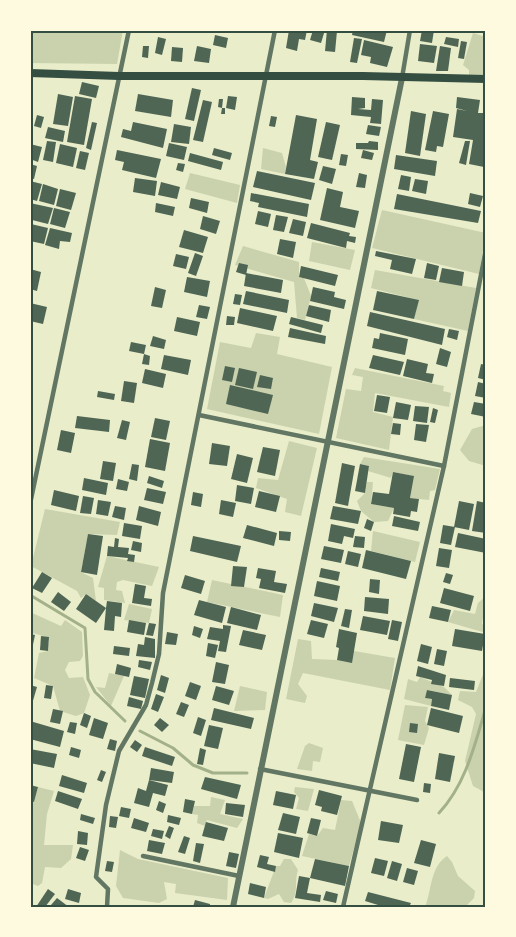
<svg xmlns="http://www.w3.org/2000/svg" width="516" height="937" viewBox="0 0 516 937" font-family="'Times New Roman',serif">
	<rect width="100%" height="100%" fill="#e9edc9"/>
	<g fill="#cad2ad">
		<path d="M30,30H123L117,64L30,63Z"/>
		<path d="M473,33L486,37V75H469V70L463,65Z"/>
		<path d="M263,148L282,153L286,167L285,174L261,169Z"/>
		<path d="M190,173L240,185L237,203L185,189Z"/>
		<path d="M382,210L486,233L479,274L372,248Z"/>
		<path d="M312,242L355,250L350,270L309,261Z"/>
		<path d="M243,246L299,262V277L304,278L311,296L305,320L297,318L294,282L235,265Z"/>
		<path d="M375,270L476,288L468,331L414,319L418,300L371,288Z"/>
		<path d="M256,333L280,337L277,354L332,367L319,434L207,409L220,342L251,348Z"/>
		<path d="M355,368L444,386L443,391L451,393L449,407L375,393L373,412L393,417L389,450L336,438L346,389L361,391L363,377L352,375Z"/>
		<path d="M486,425V466L469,461L460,450L472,429Z"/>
		<path d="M289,441L317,448L301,516L285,512L287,499L256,488L258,478L278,480Z"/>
		<path d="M364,457L440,469L435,490L430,491L429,500L410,498L413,476L393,472L391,478L368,471L369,466L360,464Z"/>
		<path d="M367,482H373L371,504L394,508L388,521L374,522L361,511L357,501L365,493Z"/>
		<path d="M45,509L120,522L117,535L88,534L81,572L93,578L96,601L86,594L81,598L77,591L31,566Z"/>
		<path d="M373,531L420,542L415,562L371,551Z"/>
		<path d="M107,556L159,567L152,586L123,580L117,582L116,590L122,591L125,603L104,600V588L98,587Z"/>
		<path d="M212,580L283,595L280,617L207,602Z"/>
		<path d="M486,596L482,624L486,625V633L448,622L454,610L475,614L478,603Z"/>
		<path d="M129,604L152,609L149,623L124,620Z"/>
		<path d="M30,612L61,626L65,620L82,632L83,656L80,661L69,662L65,670L69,678L83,677L90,695L84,713L76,716L60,711L53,686L34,678L39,653L48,651L49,638L30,632Z"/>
		<path d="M298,639L311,641L312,659L337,660L354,651L395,658L390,690L303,673L298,684L307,696L305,703L286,699Z"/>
		<path d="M486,667V793L473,786L465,761L476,714L472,707L458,700L460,691L476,692Z"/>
		<path d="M109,673L124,676L111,706L96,687L105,688Z"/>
		<path d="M420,677L444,687L452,695L427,690L425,698L432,699L431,706L404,699L408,679L417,682Z"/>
		<path d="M240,686L267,692L265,710L234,711Z"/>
		<path d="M405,705L428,707L425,721L429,728L424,745L398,740Z"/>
		<path d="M309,743L323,748L320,762L313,761L312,771L297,769L305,746Z"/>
		<path d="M38,787L54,791L47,814L44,845H73L71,859L61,868L45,867L42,883L38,886L30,883V803L34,802Z"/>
		<path d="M295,787L314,789L308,811L296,809L299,798L294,792Z"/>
		<path d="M211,797L225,800L220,814L243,819L237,828L207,820L205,826L197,823L198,815L192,814L194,806H210Z"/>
		<path d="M341,800L352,801L361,823L349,866L302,856L309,834L317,836L323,828L335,830Z"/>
		<path d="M120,850L138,859L228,878L227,900L175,893L176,884L164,882L167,899L159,903L123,898L116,886Z"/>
		<path d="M447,856L452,862L458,876L475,891L474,898L465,907H425C432,890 430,867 447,856Z"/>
		<path d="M284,859H291L298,870C294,883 299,892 291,903L284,902L279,894L268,899L264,898L276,866H280Z"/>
	</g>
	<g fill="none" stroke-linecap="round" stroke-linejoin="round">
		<g stroke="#a3b18a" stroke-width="3">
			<path d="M30,595L85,628L88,679L95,692L125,721"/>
			<path d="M140,731L173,748L193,765L213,773H247"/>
			<path d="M439,813C466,784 475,744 486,707"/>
		</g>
	</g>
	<g fill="#4f6655">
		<path d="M289,30H307L305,40L299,39L297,51L286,48Z"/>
		<path d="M313,30H325L321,43L310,40Z"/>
		<path d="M327,30L337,31L335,52L325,51Z"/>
		<path d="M353,30H387L384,42L352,35Z"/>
		<path d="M422,30H434L432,43L420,41Z"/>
		<path d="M215,35L228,38L226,48L213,45Z"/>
		<path d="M158,37L166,39L162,55L155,53Z"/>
		<path d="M446,37L459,39L458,47L444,44Z"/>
		<path d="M354,38L362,39L357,63L350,62Z"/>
		<path d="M364,40L393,47L387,67L370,63L371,57L361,55Z"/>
		<path d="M461,41L467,42L464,59L458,58Z"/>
		<path d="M420,44L437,46L434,63L418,61Z"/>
		<path d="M143,46H149L148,58L142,57Z"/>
		<path d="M197,46L211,49L209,63L194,61Z"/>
		<path d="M440,46L451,48L448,71H436Z"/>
		<path d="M172,47L183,48L182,62L171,61Z"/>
		<path d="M82,82L99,86L96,98L79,94Z"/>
		<path d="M192,88L201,90L194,121L185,119Z"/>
		<path d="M58,94L73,97L68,126L53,124Z"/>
		<path d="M138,94L173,100L171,117L135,111Z"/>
		<path d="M75,96L92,99L84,145L67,142Z"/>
		<path d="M228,96L237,97L235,110L226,108Z"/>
		<path d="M352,97L365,98V108L358,109L371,110L372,99L383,100L381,124L370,123L371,117L351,115Z"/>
		<path d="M457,97L480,100L478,113H486L484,167L469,164L473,140L453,137L457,109L467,111L456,108Z"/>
		<path d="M219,99H223L222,108H225V114H221L222,108L218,107Z"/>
		<path d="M203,100L212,102L203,142L193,140Z"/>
		<path d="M411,111L426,114L420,156L405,153Z"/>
		<path d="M433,111L449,114L443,147L437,146L436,152L425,150Z"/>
		<path d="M37,115L44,117L41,128L34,126Z"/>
		<path d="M296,115L317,119L310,160L318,162L314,179L285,174Z"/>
		<path d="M271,116L277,117L275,127L269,126Z"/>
		<path d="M92,122L97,123L91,150L86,148Z"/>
		<path d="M133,122L167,129L163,148L121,137L123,129L131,131Z"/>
		<path d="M326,122L340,125L332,160L318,157Z"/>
		<path d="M174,124L191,127L189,144L171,142Z"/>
		<path d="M368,125L381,127L379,136L366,134Z"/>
		<path d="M48,127L65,131L63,142L45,138Z"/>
		<path d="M47,141L56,142L53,162L43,160Z"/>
		<path d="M369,141L378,142V150L356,149V143H368Z"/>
		<path d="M465,141H470L466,165L459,163Z"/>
		<path d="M169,143L187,147L184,160L166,156Z"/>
		<path d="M30,144L42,147L38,162L30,159Z"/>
		<path d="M60,144L77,148L73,167L56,163Z"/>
		<path d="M214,148L232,153L230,160L212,155Z"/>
		<path d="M117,150L161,159L156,178L122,170L124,162L115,160Z"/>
		<path d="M363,150L374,153L372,160L361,158Z"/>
		<path d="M80,151L89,153L85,170L76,168Z"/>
		<path d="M190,153L223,162L221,170L188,161Z"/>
		<path d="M341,154L348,155L346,166L339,165Z"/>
		<path d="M396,155L437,161L435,176L394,169Z"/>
		<path d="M178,163L185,164L183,172L176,170Z"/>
		<path d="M30,164L37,166L34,179L30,178Z"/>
		<path d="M323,166L336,169L332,184L319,180Z"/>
		<path d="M257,171L315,183L311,200L253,187Z"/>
		<path d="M359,173L367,175L365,188L356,187Z"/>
		<path d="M401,175L411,177L409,191L398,189Z"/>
		<path d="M135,178L157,181L155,196L133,192Z"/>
		<path d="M415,179L428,181L426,194L412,191Z"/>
		<path d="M30,181L42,184L37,201L30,199Z"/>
		<path d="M161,182L180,187L177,199L158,195Z"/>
		<path d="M43,184L58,189L54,205L39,201Z"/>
		<path d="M327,188L343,192L340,207L359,211L355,228L320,220Z"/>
		<path d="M60,189L76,193L71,210L56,206Z"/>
		<path d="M251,193L309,204L307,217L258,207L259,203L250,201Z"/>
		<path d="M470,193L483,196L480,207L468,204Z"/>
		<path d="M397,194L481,211L478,223L394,209Z"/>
		<path d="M191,198L209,202L207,213L189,208Z"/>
		<path d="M30,203L53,208L48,224L32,220L31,224L48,228L44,244L30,241Z"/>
		<path d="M156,203L175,207L173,216L155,212Z"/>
		<path d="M54,208L70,212L65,228L50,224Z"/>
		<path d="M258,211L271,214L268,227L255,224Z"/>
		<path d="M276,215L288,217L284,232L273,230Z"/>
		<path d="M203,216L220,221L216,234L200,229Z"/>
		<path d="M293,219L306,222L303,236L289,233Z"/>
		<path d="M311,223L350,233L349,236L356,237L355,243L347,241L346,248L307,238Z"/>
		<path d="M50,228L72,233L70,242L60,241L59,249L45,245Z"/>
		<path d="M184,230L208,237L203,253L179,247Z"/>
		<path d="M280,239L296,242L293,258L277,254Z"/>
		<path d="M376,251L416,259L412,274L390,269L392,260L375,256Z"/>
		<path d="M195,253L203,256L196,276L188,273Z"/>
		<path d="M176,254L189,257L186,269L173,266Z"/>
		<path d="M239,263L248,265L246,275L236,272Z"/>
		<path d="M427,263L439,266L436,280L424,278Z"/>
		<path d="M301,266L338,275L335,286L299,277Z"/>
		<path d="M442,268L464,272L462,286L439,282Z"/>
		<path d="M30,269L41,272L37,291L30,289Z"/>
		<path d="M246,273L283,280L281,293L244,286Z"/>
		<path d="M187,277L210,281L207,297L184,292Z"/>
		<path d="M155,287L166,290L162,308L151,306Z"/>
		<path d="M313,287L335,292L334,297L346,300L344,309L310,301Z"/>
		<path d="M246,291L289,300L287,313L243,304Z"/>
		<path d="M377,291L419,300L414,319L373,310Z"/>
		<path d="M235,294L242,295L240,305L233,304Z"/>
		<path d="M30,303L47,307L43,324L30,321Z"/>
		<path d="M199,305L210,307L207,319L196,317Z"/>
		<path d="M309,305L331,310L329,322L306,316Z"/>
		<path d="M240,308L277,316L273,331L237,323Z"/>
		<path d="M370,312L445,329L442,345L367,326Z"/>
		<path d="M227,316L235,317L234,325H226Z"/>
		<path d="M177,317L200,322L197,336L174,331Z"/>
		<path d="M291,317L323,325L321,333L289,324Z"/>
		<path d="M290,328L326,336L325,344L288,337Z"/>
		<path d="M449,329L459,331L457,340L447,337Z"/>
		<path d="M380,333L408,339L405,355L372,348L374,338L379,339Z"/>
		<path d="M153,336L166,340L164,349L150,346Z"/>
		<path d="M131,342L146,345L144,354L129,351Z"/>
		<path d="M440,348L451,352L447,367L436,364Z"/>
		<path d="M144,354L150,356L149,365L142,364Z"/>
		<path d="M164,355L191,360L188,375L161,369Z"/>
		<path d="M373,355L404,362L400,375L369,368Z"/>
		<path d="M407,359L428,364L426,373L434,374L432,383L403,376Z"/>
		<path d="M481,364L486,365V380L478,378Z"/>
		<path d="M225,366L235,368L232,382L222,380Z"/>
		<path d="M239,368L257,372L253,389L235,385Z"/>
		<path d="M145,369L166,374L163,388L142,383Z"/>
		<path d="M260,375L273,378L271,389L257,387Z"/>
		<path d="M124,381L137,383L134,403L121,401Z"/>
		<path d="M478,382L486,384V398L475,396Z"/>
		<path d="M230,385L273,395L268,414L226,404Z"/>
		<path d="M98,391L115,394L114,400L97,397Z"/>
		<path d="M377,395L390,397L387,413L374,411Z"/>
		<path d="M396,402L411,405L408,420L393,418Z"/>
		<path d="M474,402L486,404V417L471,414Z"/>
		<path d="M415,406L429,407L427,423L413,421Z"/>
		<path d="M433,408L438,410L435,423L430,422Z"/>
		<path d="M77,416L110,420L109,432L75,428Z"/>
		<path d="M155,418L170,421L166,440L151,437Z"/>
		<path d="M122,420L130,422L126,440L117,438Z"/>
		<path d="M393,423L401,424L400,435L391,434Z"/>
		<path d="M416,424L429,425L426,442L414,440Z"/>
		<path d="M61,430L75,433L71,453L57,450Z"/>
		<path d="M150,439L170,443L165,471L145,467Z"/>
		<path d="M212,443L230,446L227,466L209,464Z"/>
		<path d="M263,447L280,450L275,476L257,472Z"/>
		<path d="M237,454L253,458L247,483L231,479Z"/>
		<path d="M103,461L116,463L113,481L100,479Z"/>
		<path d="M342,463L355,466L348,506L335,503Z"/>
		<path d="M132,464L139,465L137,481L129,479Z"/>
		<path d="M360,464L369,466L365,493L355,491Z"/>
		<path d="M393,472L414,476L410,498L419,499L417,512L411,511L410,517L393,514L394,508L371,504L373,492L389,494Z"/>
		<path d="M149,476L164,481L162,488L147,483Z"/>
		<path d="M84,478L108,483L106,495L82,490Z"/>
		<path d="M118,479L129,482L127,491L116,489Z"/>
		<path d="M237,485L254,488L251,504L235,501Z"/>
		<path d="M147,488L166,492L163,504L144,500Z"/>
		<path d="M54,490L79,496L76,511L51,505Z"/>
		<path d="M259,491L280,496L276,512L255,507Z"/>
		<path d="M193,492L203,494L201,507L191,505Z"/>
		<path d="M83,496L94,498L91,514L80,513Z"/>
		<path d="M98,500L111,502L108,516L96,514Z"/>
		<path d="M221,500L236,503L233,517L219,514Z"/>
		<path d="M459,501L474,504L469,530L454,527Z"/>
		<path d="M477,501L486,503V533L472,531Z"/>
		<path d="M115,506L126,508L124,520L112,517Z"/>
		<path d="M139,506L161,512L158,526L136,520Z"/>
		<path d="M333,506L361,511L358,524L330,519Z"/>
		<path d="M394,516L420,522L418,531L392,526Z"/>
		<path d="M367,519L374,522L371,531L364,528Z"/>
		<path d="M124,523L142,526L140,539L122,536Z"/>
		<path d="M331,524L355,529L353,538L344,536L342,544L328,541Z"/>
		<path d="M247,525L277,533L274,546L243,538Z"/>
		<path d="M443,525L455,527L451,545L440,543Z"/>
		<path d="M279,531L291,532L290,541L279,540Z"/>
		<path d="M458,533L486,539V553L455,547Z"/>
		<path d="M88,534L103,536L97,575L81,572Z"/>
		<path d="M193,536L241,546L237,562L190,551Z"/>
		<path d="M355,536L365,537L364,548L353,547Z"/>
		<path d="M115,538L119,539L118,547L129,548L128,554L135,555L134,562L127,561L128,558L107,556L108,546L114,547Z"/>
		<path d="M133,541L142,543L141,552L131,550Z"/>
		<path d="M324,546L344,550L341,563L321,559Z"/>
		<path d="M439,548L452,550L449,568L436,566Z"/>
		<path d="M366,550L411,561L406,579L362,568Z"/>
		<path d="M348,551L361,554L358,567L345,564Z"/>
		<path d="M233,566L247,567L244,587L231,586Z"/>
		<path d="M258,568L276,571L274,582L287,584L285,593L259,588L261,579L256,578Z"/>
		<path d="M321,568L340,572L338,581L319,577Z"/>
		<path d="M42,572L52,578L42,593L32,588Z"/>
		<path d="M446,573L453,575L450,584L443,582Z"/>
		<path d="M185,575L205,581L201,594L181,588Z"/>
		<path d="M370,579L380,580L379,594L369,592Z"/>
		<path d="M317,581L340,586L337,601L314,596Z"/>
		<path d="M135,584L146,586L144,598L152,599L151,606L132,603Z"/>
		<path d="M444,588L474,596L470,611L440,603Z"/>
		<path d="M58,592L71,602L64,611L51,602Z"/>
		<path d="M86,594L106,608L107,601L122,603L121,617L115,616L114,631L104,630L106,608L96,623L76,609Z"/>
		<path d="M365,597L389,599L388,614L364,611Z"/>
		<path d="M199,600L226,607L222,623L194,615Z"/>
		<path d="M314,603L338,608L334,622L311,616Z"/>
		<path d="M432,606L451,610L448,622L429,618Z"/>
		<path d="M231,607L261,615L257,630L227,623Z"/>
		<path d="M345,609L352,610L349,628L341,626Z"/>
		<path d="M363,616L390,621L387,635L360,630Z"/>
		<path d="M129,620L146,623L144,635L127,632Z"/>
		<path d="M311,620L328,624L324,638L307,634Z"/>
		<path d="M392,620L402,622L398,641L388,639Z"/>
		<path d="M149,623L156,624L153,636L146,635Z"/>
		<path d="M223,625L231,626L226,652L218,651L220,641L207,639L210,627L223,629Z"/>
		<path d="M194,626L203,629L200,638L192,635Z"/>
		<path d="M339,629L357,633L352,663L337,660L339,648L336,647Z"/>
		<path d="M455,629L485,634L482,651L452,646Z"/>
		<path d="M243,630L266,635L262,650L239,645Z"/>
		<path d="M167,632L178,634L176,645L165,644Z"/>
		<path d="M30,634L35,635L31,654H30Z"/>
		<path d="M41,636L49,637L48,651L40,650Z"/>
		<path d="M145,637L155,639V658L136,656L138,644L144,645Z"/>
		<path d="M208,643L218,645L215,658L206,656Z"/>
		<path d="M421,644L432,647L428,664L417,661Z"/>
		<path d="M114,646L130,648L129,656L113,654Z"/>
		<path d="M437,649L447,651L444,666L434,664Z"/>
		<path d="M139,660L152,662L150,670L138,667Z"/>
		<path d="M216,662L229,665L225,684L212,682Z"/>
		<path d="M117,664L131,668L129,677L115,674Z"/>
		<path d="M418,666L446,675L444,686L431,684L432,680L416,676Z"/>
		<path d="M161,675L169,678L165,693L157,690Z"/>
		<path d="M134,676L149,679L145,698L130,695Z"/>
		<path d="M450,678L475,681L474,690L449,687Z"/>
		<path d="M190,682L201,686L196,700L185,696Z"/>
		<path d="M30,685L37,687L32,704H30Z"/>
		<path d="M46,685L53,686L51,699L44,698Z"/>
		<path d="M216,686L234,691L229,705L212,700Z"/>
		<path d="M427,690L452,695L449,710L431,706L432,699L425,698Z"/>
		<path d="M156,694L164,697L158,712L151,709Z"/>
		<path d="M129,697L143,701L141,709L127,706Z"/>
		<path d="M181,702L189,705L184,717L176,714Z"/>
		<path d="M214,708L254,718L251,729L211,720Z"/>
		<path d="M431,708L463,716L459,733L427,725Z"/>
		<path d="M53,709L63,711L60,724L50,722Z"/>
		<path d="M84,713L91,716L87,728L80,725Z"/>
		<path d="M198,717L206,720L201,736L193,733Z"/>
		<path d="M94,718L108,723L103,739L89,735Z"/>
		<path d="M160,718L169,725L162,732L154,725Z"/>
		<path d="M30,721L64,731L60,747L30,739Z"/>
		<path d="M70,722L77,723L75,734L67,732Z"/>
		<path d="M410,723L418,724L417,733L409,732Z"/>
		<path d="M209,725L223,728L218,749L204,746Z"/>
		<path d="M110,739L117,741L115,751L107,749Z"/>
		<path d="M135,740L142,745L137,752L130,747Z"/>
		<path d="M406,744L421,747L414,782L399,779Z"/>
		<path d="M71,747L81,750L79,758L69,755Z"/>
		<path d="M145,747L175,757L172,766L142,756Z"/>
		<path d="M200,748L206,750L203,765L197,764Z"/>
		<path d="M30,749L57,754L54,768L30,763Z"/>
		<path d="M439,753L455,756L450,782L435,779Z"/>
		<path d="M151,768L174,772L172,783L149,780Z"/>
		<path d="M101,770L106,772L102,782L97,780Z"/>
		<path d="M62,775L87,783L84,793L59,786Z"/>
		<path d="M205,777L241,785L237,799L201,789Z"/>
		<path d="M149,780L168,785L165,796L153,793L149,807L134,803L138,788L146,791Z"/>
		<path d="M424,783L431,784L430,793L423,792Z"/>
		<path d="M30,785L38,787L34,802L30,801Z"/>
		<path d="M319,790L342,796L337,815L321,811L322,807L315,805Z"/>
		<path d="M58,791L82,799L78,809L55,801Z"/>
		<path d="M276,791L296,795L293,809L273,805Z"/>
		<path d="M185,799L195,801L192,814L183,812Z"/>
		<path d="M159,801L166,804L163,813L156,810Z"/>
		<path d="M226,803L245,805L243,817L225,814Z"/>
		<path d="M121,807L131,809L129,818L119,816Z"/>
		<path d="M283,813L300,817L296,834L278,830Z"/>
		<path d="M81,814L95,818L93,824L80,820Z"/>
		<path d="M168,815L181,818L179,825L167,822Z"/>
		<path d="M110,816L118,817L116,828L109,827Z"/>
		<path d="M134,818L149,823L146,832L131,828Z"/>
		<path d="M311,818L321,820L317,836L307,833Z"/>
		<path d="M381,821L403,825L399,843L378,840Z"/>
		<path d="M206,822L228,828L224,841L202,836Z"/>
		<path d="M169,826L174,828L170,839L165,836Z"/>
		<path d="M153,829L164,831L162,839L151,836Z"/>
		<path d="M78,831L88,833L87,845L77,844Z"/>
		<path d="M278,833L303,838L299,858L274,852Z"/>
		<path d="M184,836L190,838L185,854L178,852Z"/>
		<path d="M149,840L165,843L162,854L147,851Z"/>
		<path d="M421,840L436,844L430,867L414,863Z"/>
		<path d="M196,843L204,844L200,863L193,861Z"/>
		<path d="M80,847L89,850L85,861L76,858Z"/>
		<path d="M229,852L239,854L236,868L226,866Z"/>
		<path d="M260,855L269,857L267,864L276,866L275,872L257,867Z"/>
		<path d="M375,858L388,861L384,876L371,873Z"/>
		<path d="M315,859L349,866L345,886L310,878Z"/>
		<path d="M107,861L114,862L112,872L105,871Z"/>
		<path d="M392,861L402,864L397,881L387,878Z"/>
		<path d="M407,868L418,871L414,885L403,882Z"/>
		<path d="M299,876L310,878L307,893L321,895L320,902L295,898Z"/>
		<path d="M250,883L266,887L264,898L248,894Z"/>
		<path d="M48,889L55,894L45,907H36Z"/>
		<path d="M68,889L81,893L79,903L65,899Z"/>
		<path d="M326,891L338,894L336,903L323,900Z"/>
		<path d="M368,892L411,903L409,907H378V905L365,901Z"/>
		<path d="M57,898L69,907H54L51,905Z"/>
		<path d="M195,900L210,904V907H193Z"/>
	</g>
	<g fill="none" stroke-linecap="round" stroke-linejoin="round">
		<g stroke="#617663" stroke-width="4.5">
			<path d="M402,78L410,30"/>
			<path d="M199,415L444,466"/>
			<path d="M30,504L129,30"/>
			<path d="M260,769L417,800"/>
			<path d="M143,856L239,876"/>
			<path d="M107,907L108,889L96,877L106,805L119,751L146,705L152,683L159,654L163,593L275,30"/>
			<path d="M343,907L444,466L486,249"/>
		</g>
		<path stroke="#617663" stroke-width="6" d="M233,907L402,78"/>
		<path stroke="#344e41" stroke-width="8" d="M30,73L119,76H363L486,79"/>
	</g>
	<rect width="516" height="937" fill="none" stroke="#fefae0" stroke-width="63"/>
	<rect x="32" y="32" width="452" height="874" fill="none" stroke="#344e41" stroke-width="2"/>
</svg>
